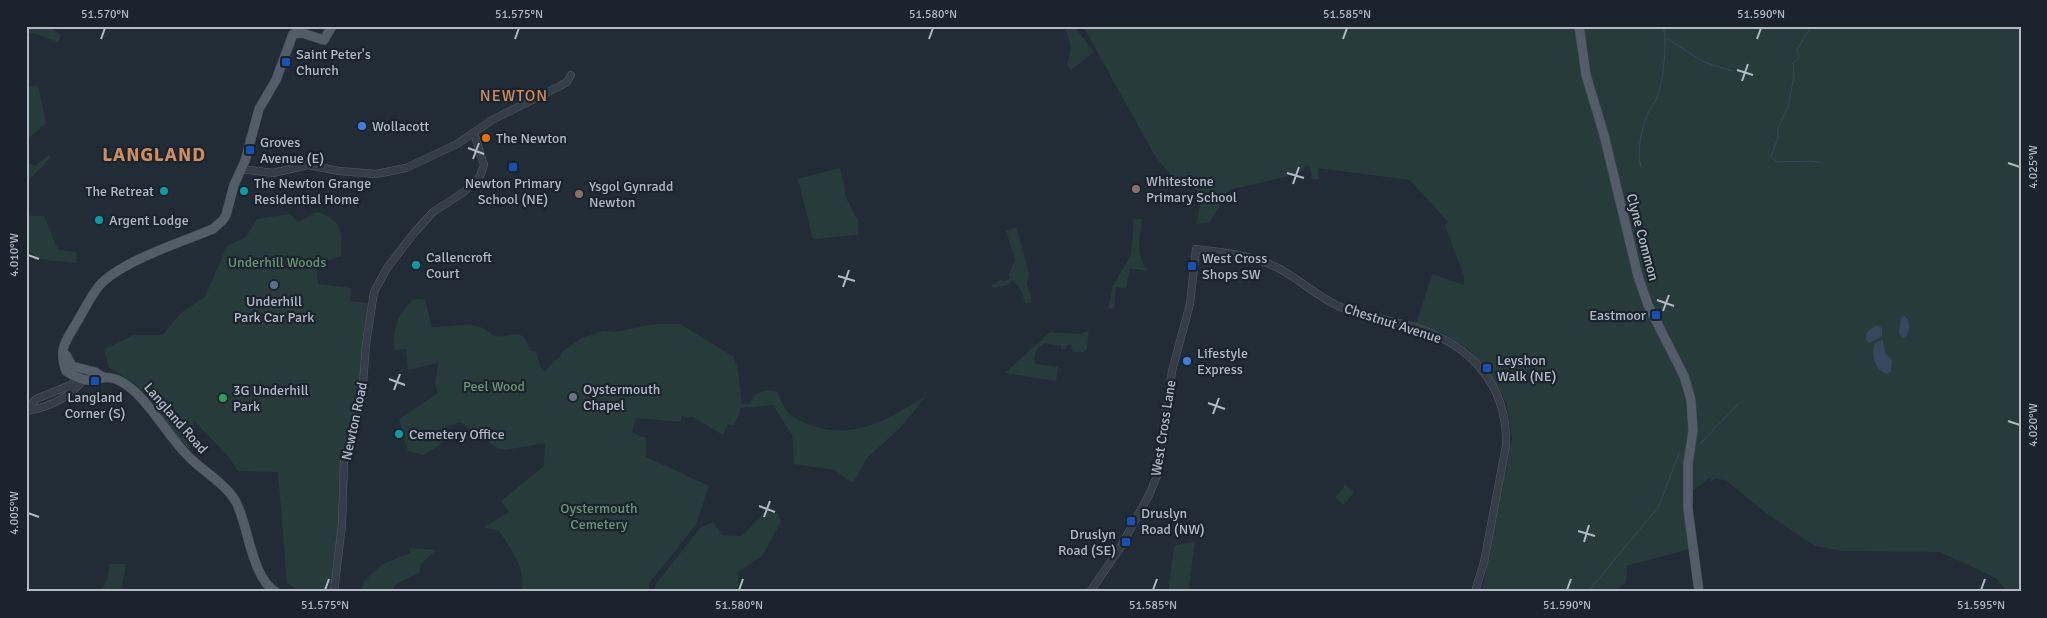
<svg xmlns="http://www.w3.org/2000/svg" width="2047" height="618" viewBox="0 0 2047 618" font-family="Signika,sans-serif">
	<rect width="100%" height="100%" fill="#222c37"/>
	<g fill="#273b3b">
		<path d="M26,26H49L61,35L58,42L34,33L26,35Z"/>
		<path d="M1063,26H1074L1094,52L1071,70L1067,65C1072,49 1072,41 1063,26Z"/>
		<path d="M1083,26H2021V592H2007L1996,578L1940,552L1843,551L1815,546L1766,513L1727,481L1716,478L1711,481L1709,478L1685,497L1689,549L1627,566L1626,583L1612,592H1482L1512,439L1507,404L1491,375L1469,349L1443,333L1416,325L1432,274L1464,285V275L1445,226L1448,222L1410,180L1318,168L1319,179L1312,180L1310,166H1305L1304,171L1297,172V174L1229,190L1210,222L1197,224L1201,194L1189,184L1175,180L1155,156Z"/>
		<path d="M38,86L46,123L26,141V87Z"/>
		<path d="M49,155L51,157L29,180H26V161L34,166Z"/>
		<path d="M840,168L847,200L858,220V235L813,239L798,179Z"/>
		<path d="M26,211L31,216H44L58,250L77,252L76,263L39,259L26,249Z"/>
		<path d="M317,212C342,220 343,232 341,256L317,265L318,284L351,288L350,301L369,303L361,386L346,448L341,514L331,592H301L287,583L278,472L238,471L229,457L193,420L195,431L189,449L157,415L152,401L133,382L109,368L104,349L134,335H162L182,312L205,297L227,246L246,237L257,219L290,214L298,222Z"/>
		<path d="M1134,219H1142C1140,238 1135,256 1148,271L1130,268L1126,288L1116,287L1114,309L1108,308L1113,286L1131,255Z"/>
		<path d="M1016,227L1029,273L1027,283L1032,302L1026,304L1020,288L1012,280L1008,285L993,288L991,286L1000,280L1006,281L1010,278L1009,274L1015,260L1006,231Z"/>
		<path d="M414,299L425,300L432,327C448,328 464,322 479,327C486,328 489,334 496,336C516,339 519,323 530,350L535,351L541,367L545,371L554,361L559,358L563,351L582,338L603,331L616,332L654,324H680L734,357L738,371L742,404L750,403L754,395L767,390L778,392C784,412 789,416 808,424C852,442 889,419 926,396L901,427L867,458L853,483L835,470L794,464L792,435L773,405L741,408L734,426L728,424L723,435L693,417L684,418L682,415L681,422L636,418L632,433L646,438V457L709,486L696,525L650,582L648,592H521C527,568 511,550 499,531L484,527L509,512L501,501L544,466L545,443L505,450L497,448L460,422L447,427L440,445L423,455L408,451L399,419L438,393L435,384L438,363L408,370L406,349L394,350C393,326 397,315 414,299Z"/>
		<path d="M1089,330L1087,349L1084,352H1073L1071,345H1068L1064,350H1061V346L1045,343C1036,349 1033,353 1035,364L1058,367L1056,381L1005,373L1050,332L1081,334Z"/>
		<path d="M1345,485L1354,492L1344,505L1335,498Z"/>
		<path d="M765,512L778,513L781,522L762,556L738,572V586L733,592H653L656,584L700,528L713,522L722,535L742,536Z"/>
		<path d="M1195,541L1188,592H1168L1174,546Z"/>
		<path d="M409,548L436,550L421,564L419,573L396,584L390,592H362L363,582L383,564L410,553Z"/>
		<path d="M110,564H126L121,592H101L107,580Z"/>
	</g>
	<g fill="#36485e">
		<path d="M1904,316L1908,319L1909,328L1907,336L1902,338L1899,333L1901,318Z"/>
		<path d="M1876,325L1882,328V336L1869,343L1866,340V333Z"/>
		<path d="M1883,340L1885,353L1892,360L1891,372L1887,374C1874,370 1871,354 1875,343Z"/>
	</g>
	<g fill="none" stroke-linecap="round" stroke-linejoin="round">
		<g stroke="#36485e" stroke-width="1">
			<path d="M1812,26L1797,49L1799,58L1793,63L1794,77L1788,107L1778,128V137L1771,157L1777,162L1812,161L1823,163"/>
			<path d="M1666,38L1704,62L1732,71"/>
			<path d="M1641,167C1636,151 1642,128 1648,113C1650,108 1654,104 1656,100C1663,84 1668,42 1663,26"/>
			<path d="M1700,444L1739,403"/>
			<path d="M1588,592L1659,506L1679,453"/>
		</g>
		<defs>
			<g id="minor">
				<path d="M241,169L273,173L308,165L339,171L376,174L406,168L457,144L492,120L560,86L567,82L571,75"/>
				<path d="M26,410L36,399L73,384L76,371"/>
				<path d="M26,411C49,408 81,393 87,370"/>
				<path d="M334,592L342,524L344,462L362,397L366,344L374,292L387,268L414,233L433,212L464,192L480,176L484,165L474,133"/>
				<path d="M1090,592L1120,548L1149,495L1157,476L1172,371L1190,304L1196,249C1225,253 1254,255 1280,269C1300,280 1317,296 1338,306C1362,316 1389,320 1415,327C1471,345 1508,385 1506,446L1484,562L1475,592"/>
			</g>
			<g id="major">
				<path d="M1579,26L1586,75L1604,135L1638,276L1648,305L1684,376L1691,400L1693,431L1688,463V509L1699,592"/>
				<path d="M66,355L72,366L95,372L103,377"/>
				<path d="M276,592C251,577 249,527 236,502C226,484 204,472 189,457C168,437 145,393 120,381C108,374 99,380 87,380C79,379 72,375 66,371C58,348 66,341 77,322C84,310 91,296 99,286C121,261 182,242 213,229L223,220L226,215L234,185L245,161L259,109L276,80L293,34L302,33L324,40L332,26"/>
			</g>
		</defs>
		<use href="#minor" stroke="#535c66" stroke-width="8"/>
		<use href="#major" stroke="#3f4751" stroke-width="10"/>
		<use href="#minor" stroke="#353e48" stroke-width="7"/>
		<use href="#major" stroke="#535d68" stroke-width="9"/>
	</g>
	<path fill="none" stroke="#b0b9c4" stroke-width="2" d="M101,39L105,28M515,39L519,28M929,39L933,28M1343,39L1347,28M1757,39L1761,28M1737,70L1753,75M1742,81L1748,64M468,148L484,154M473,159L479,143M2008,163L2020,167M1287,173L1304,178M1293,184L1299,167M28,255L39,259M838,276L855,281M843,287L849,270M1657,300L1674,306M1663,311L1669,295M389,379L405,385M394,390L400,374M1208,403L1225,409M1213,414L1219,398M2008,421L2020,425M759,506L775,512M28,513L39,517M764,517L770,501M1578,531L1595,536M1584,542L1589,525M325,590L329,579M739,590L743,579M1153,590L1157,579M1567,590L1571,579M1981,590L1985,579"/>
	<g fill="#1a4fb4" stroke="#1b232d" stroke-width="2">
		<rect x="281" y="57" width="10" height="10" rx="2.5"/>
		<rect x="245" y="145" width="10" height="10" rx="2.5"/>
		<rect x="508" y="162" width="10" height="10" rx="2.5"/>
		<rect x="1187" y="261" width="10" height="10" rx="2.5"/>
		<rect x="1651" y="310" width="10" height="10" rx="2.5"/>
		<rect x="1482" y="363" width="10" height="10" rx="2.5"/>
		<rect x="90" y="376" width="10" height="10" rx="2.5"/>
		<rect x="1126" y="516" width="10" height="10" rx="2.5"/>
		<rect x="1121" y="537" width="10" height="10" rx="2.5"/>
	</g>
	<g fill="#3f7fe0" stroke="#1b232d" stroke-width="2">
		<circle cx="362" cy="126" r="5"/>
		<circle cx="1187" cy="361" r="5"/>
	</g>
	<circle fill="#e8710a" stroke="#1b232d" stroke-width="2" cx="486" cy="138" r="5"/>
	<g fill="#8d6e63" stroke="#1b232d" stroke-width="2">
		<circle cx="1136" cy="189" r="5"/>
		<circle cx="579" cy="194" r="5"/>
	</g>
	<g fill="#0f9aa8" stroke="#1b232d" stroke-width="2">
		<circle cx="164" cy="191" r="5"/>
		<circle cx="244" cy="191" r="5"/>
		<circle cx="99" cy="220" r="5"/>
		<circle cx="416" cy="265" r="5"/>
		<circle cx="399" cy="434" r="5"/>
	</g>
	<circle fill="#5c6f8a" stroke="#1b232d" stroke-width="2" cx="274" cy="285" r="5"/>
	<circle fill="#6b7280" stroke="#1b232d" stroke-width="2" cx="573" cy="397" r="5"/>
	<circle fill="#2e9e5b" stroke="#1b232d" stroke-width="2" cx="223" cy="398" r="5"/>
	<g text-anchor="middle" stroke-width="4.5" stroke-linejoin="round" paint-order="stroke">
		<g font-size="14" fill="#b0b9c4" stroke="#1b232d" text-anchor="start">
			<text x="296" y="59">Saint Peter's<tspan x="296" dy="16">Church</tspan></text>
			<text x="372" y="131">Wollacott</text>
			<text x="496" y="143">The Newton</text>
			<text x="260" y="147">Groves<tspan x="260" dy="16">Avenue (E)</tspan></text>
			<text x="1146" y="186">Whitestone<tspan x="1146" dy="16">Primary School</tspan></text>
			<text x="254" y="188">The Newton Grange<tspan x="254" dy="16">Residential Home</tspan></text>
			<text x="513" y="188" text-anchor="middle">Newton Primary<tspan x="513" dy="16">School (NE)</tspan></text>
			<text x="589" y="191">Ysgol Gynradd<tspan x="589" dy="16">Newton</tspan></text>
			<text x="154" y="196" text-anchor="end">The Retreat</text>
			<text x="109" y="225">Argent Lodge</text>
			<text x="426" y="262">Callencroft<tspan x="426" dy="16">Court</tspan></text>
			<text x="1202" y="263">West Cross<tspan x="1202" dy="16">Shops SW</tspan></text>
			<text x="274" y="306" text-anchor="middle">Underhill<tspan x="274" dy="16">Park Car Park</tspan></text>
			<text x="1646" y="320" text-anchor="end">Eastmoor</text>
			<text x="1197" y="358">Lifestyle<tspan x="1197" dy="16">Express</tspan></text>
			<text x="1497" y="365">Leyshon<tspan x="1497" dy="16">Walk (NE)</tspan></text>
			<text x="583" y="394">Oystermouth<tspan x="583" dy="16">Chapel</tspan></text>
			<text x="233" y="395">3G Underhill<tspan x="233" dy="16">Park</tspan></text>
			<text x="95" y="402" text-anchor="middle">Langland<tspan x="95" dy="16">Corner (S)</tspan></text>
			<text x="409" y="439">Cemetery Office</text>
			<text x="1141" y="518">Druslyn<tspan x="1141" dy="16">Road (NW)</tspan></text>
			<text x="1116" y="539" text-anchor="end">Druslyn<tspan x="1116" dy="16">Road (SE)</tspan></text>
		</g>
		<g font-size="14" fill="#b0b9c4" stroke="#1b232d">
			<text transform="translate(1643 237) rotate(75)" y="5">Clyne Common</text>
			<text transform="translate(1393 323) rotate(18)" y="5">Chestnut Avenue</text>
			<text transform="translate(176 418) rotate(49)" y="5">Langland Road</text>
			<text transform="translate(354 421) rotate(-78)" y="5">Newton Road</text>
			<text transform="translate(1163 428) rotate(-81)" y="5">West Cross Lane</text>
		</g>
		<g font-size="14" fill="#689471" stroke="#1b232d">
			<text x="277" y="267">Underhill Woods</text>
			<text x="494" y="391">Peel Wood</text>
			<text x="599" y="513">Oystermouth<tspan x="599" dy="16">Cemetery</tspan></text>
		</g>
		<g font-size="16" letter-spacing="1" fill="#ce8c61" stroke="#1b232d">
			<text x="514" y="101">NEWTON</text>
		</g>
		<g font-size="19" font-weight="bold" letter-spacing="1" fill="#ce8c61" stroke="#1b232d">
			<text x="154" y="161">LANGLAND</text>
		</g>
	</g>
	<rect width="2047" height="618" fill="none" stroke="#1b232d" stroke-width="55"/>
	<rect x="28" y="28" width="1992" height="562" fill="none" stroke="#b0b9c4" stroke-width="2"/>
	<g font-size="12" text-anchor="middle" fill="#b0b9c4">
		<text x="105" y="18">51.570°N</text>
		<text x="519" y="18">51.575°N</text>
		<text x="933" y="18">51.580°N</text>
		<text x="1347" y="18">51.585°N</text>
		<text x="1761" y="18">51.590°N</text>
		<text transform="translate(2033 167) rotate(-90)" y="4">4.025°W</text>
		<text transform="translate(14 255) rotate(-90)" y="4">4.010°W</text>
		<text transform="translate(2033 425) rotate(-90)" y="4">4.020°W</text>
		<text transform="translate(14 513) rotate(-90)" y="4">4.005°W</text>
		<text x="325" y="609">51.575°N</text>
		<text x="739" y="609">51.580°N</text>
		<text x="1153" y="609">51.585°N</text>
		<text x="1567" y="609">51.590°N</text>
		<text x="1981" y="609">51.595°N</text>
	</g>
</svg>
